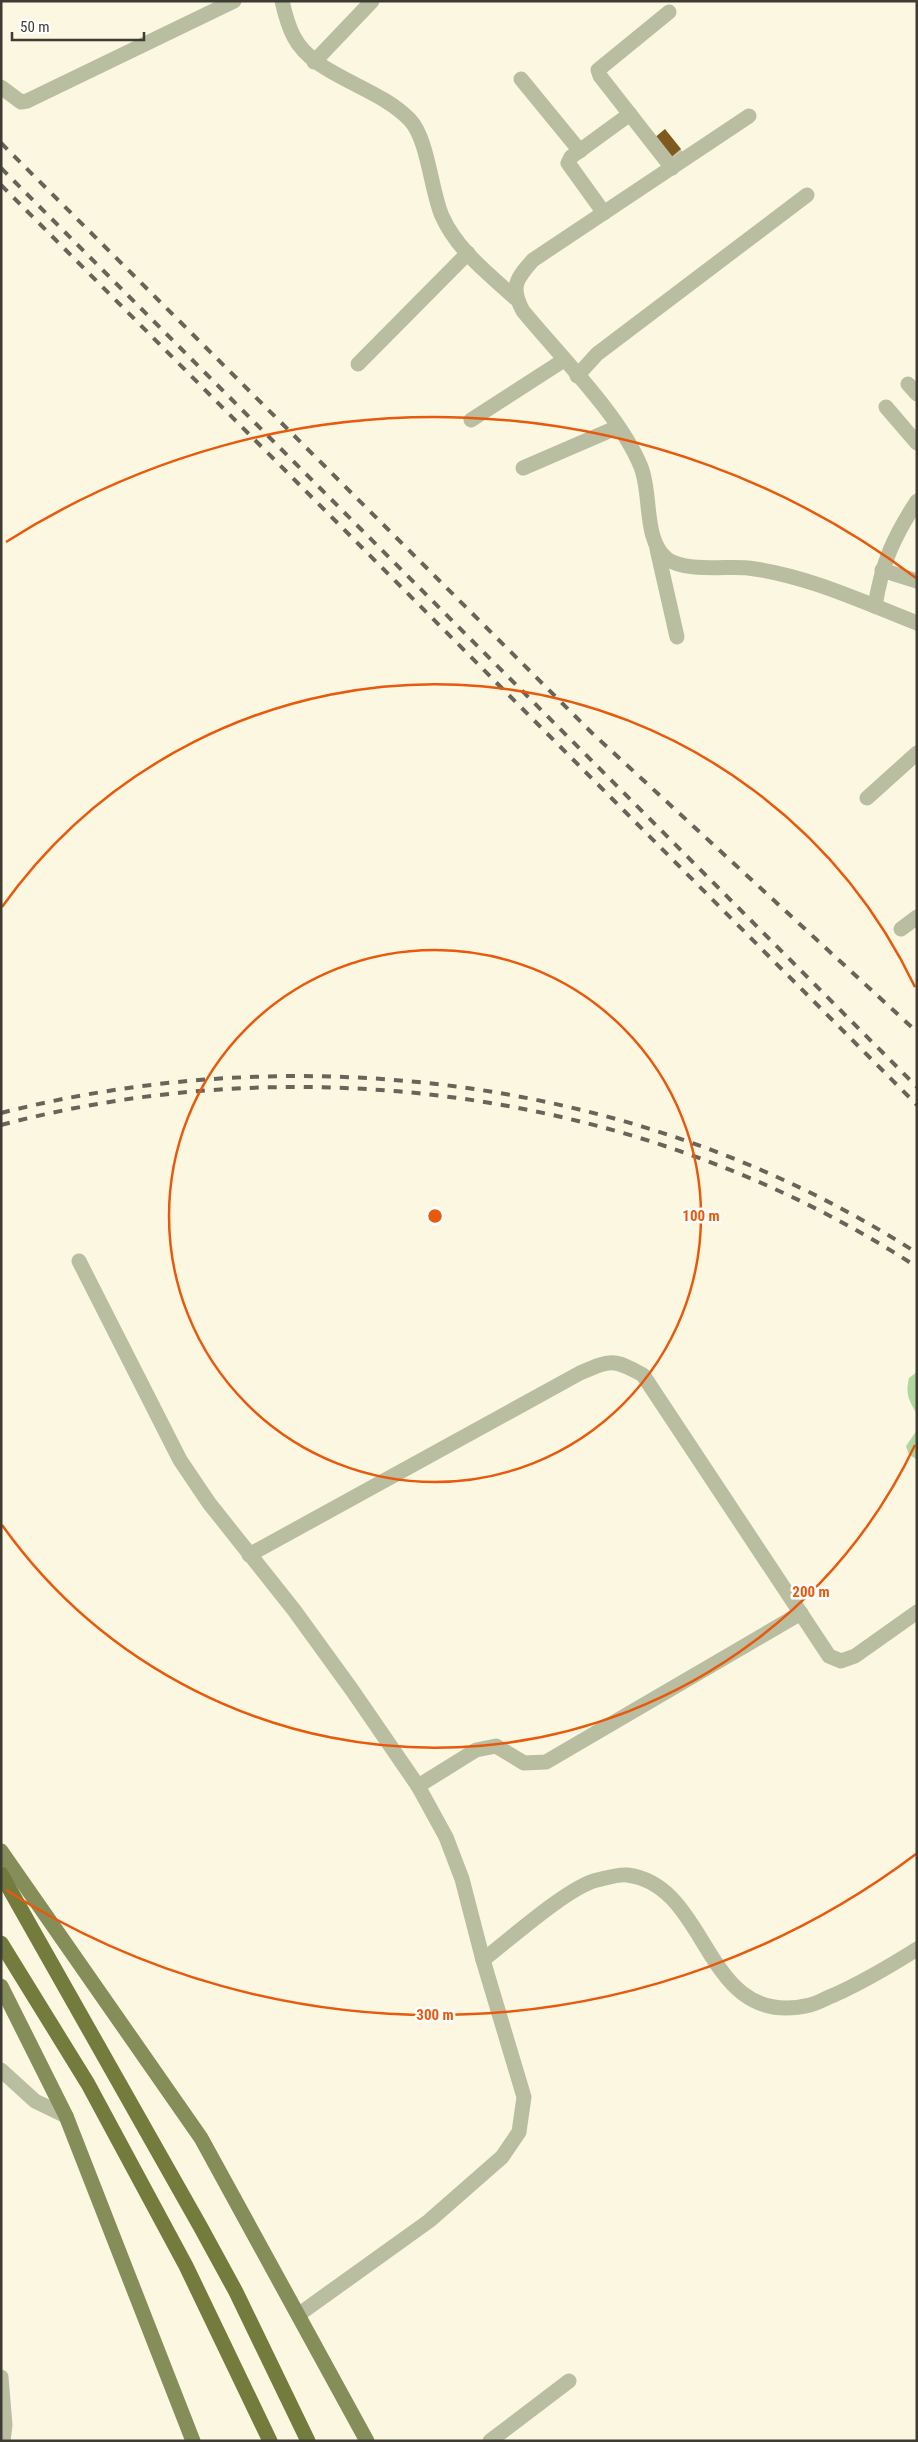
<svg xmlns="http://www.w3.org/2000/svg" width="918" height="2442" viewBox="0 0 918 2442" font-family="'Roboto Condensed',sans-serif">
	<rect width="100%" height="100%" fill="#fcf7e1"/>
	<g fill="#b0d79d">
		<path d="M917,1372V1414C909,1401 905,1394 909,1378Z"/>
		<path d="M917,1430V1459L909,1455L906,1446Z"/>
	</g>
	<path fill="#0003" d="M671,137L686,156L670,158Z"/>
	<path fill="#7e5a1e" d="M665,129L681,149L669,159L653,139Z"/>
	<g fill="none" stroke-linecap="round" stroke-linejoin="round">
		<g stroke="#b9bea1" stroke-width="15">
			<path d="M282,1C285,14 288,26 294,37C314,76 378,86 410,120C428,139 431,191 442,216C457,250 489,274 515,298"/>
			<path d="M669,12L598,70L600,76L672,168"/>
			<path d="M314,62L372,1"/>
			<path d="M521,79L580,151"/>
			<path d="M1,87L21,102L27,101L234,1"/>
			<path d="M749,116L533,260C516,279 510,287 523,311C559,355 620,415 641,467C652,495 643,540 667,559C685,572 726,566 748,568C806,575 863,602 917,623"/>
			<path d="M604,213L568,163L571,157L630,114"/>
			<path d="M358,364L468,253"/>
			<path d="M577,376L597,354L807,195"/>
			<path d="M908,384L917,394"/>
			<path d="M886,407L917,443"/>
			<path d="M471,420L564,360"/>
			<path d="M523,468L618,427"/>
			<path d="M657,549L677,637"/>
			<path d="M882,570L917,581"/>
			<path d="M875,606C882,563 893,538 917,501"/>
			<path d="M867,798L917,753"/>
			<path d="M901,929L917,917"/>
			<path d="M79,1261L180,1460L209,1503L294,1610L352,1690L418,1786L446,1837L462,1879L483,1960L524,2097L519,2132L502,2157L429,2221L298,2315"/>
			<path d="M249,1555L580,1373C610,1360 613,1358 643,1375L829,1656L841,1661L855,1656L917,1612"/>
			<path d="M418,1786L476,1750L496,1746L524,1763L546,1762L801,1613"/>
			<path d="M483,1960C509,1940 568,1887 597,1880C606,1878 619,1874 627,1875C712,1885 702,2031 810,2005C818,2003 826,1998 834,1995C863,1982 890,1966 917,1949"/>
			<path d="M1,2070L35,2101L66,2116"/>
			<path d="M1,2377L5,2425L3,2441"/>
			<path d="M490,2441L569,2381"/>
		</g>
		<g stroke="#858d58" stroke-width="15">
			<path d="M1,1851L201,2138L367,2441"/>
			<path d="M1,1986L66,2116L193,2441"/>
		</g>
		<g stroke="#737c3c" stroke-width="15">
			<path d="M1,1874L200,2226L236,2292L308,2441"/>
			<path d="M1,1943L88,2084L186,2266L270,2441"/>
		</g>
		<g stroke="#676459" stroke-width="4" stroke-dasharray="9 9" stroke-linecap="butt">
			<path d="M1,143L592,733L917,1032"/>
			<path d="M1,168L917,1087"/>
			<path d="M1,185L917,1105"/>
			<path d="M1,1113C307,1035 649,1080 917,1253"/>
			<path d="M1,1125C307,1044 651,1093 917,1267"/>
		</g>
	</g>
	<g fill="none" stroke="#e8590c" stroke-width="2.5">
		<circle cx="435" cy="1216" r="266"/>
		<path d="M915 1445A532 532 0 0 1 2 1525M2 907A532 532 0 0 1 915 987"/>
		<path d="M916 1854A799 799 0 0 1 6 1890M6 542A799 799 0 0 1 916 578"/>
	</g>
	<circle cx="435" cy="1216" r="8" fill="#e8590c" stroke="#fff" stroke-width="2.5"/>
	<g font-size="15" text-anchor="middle" font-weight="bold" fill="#e8590c" stroke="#fff" stroke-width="5" stroke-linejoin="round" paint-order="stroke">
		<text x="701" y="1221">100 m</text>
		<text x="811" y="1597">200 m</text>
		<text x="435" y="2020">300 m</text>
	</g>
	<rect width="918" height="2442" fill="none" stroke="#3d3b33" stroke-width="5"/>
	<path d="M12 32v8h132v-8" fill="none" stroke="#3d3b33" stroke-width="2.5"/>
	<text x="20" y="32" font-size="15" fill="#3d3b33" stroke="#ffffff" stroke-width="4" paint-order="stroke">50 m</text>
</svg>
